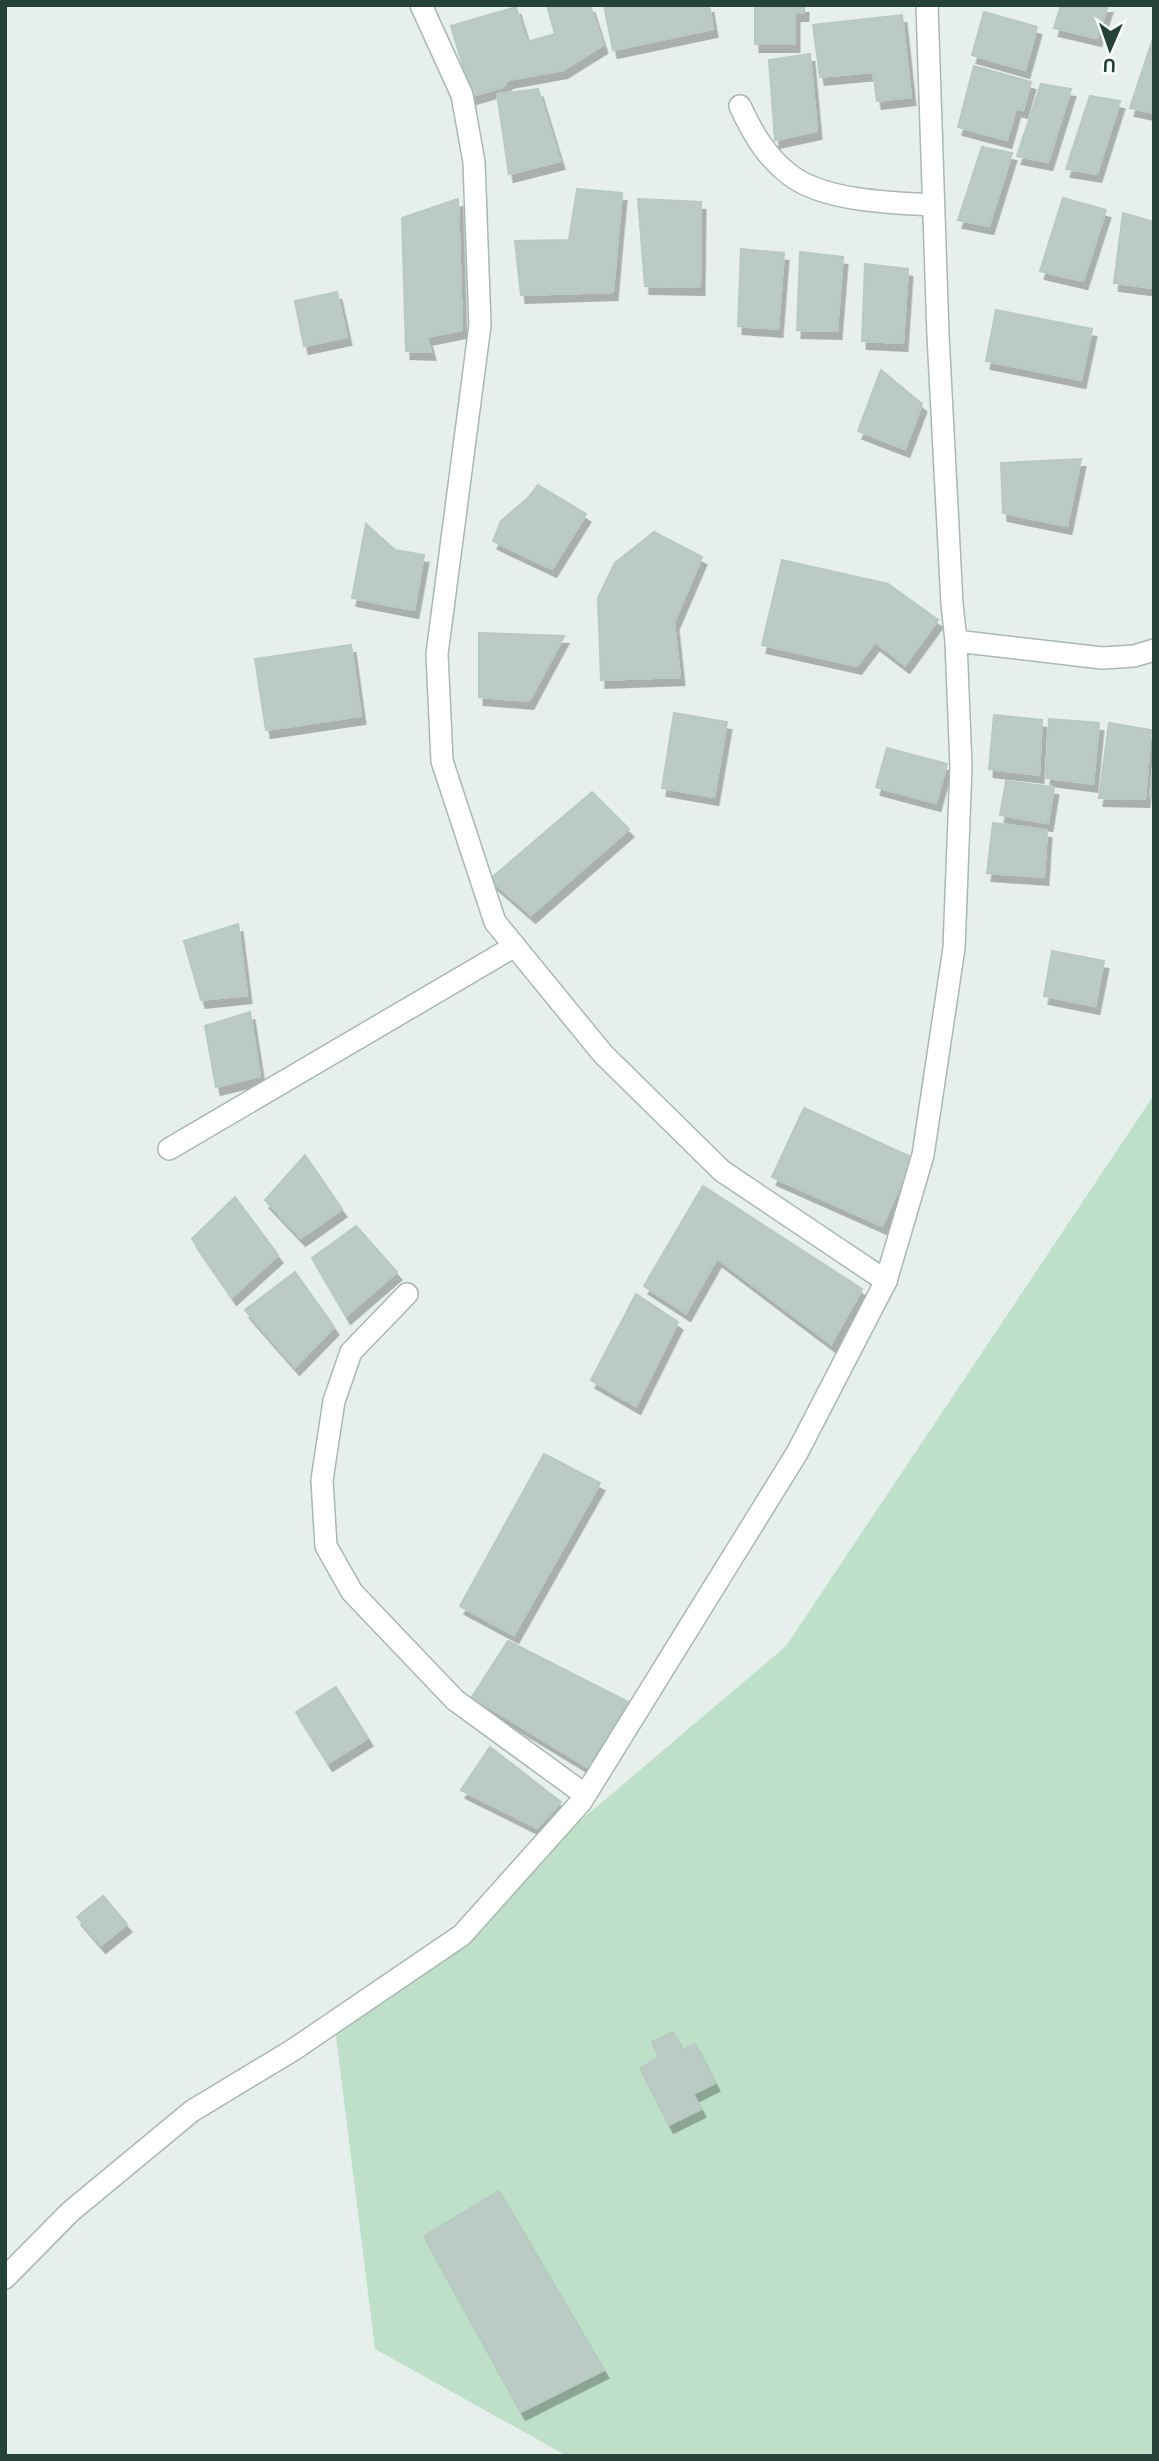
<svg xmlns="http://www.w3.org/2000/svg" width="1159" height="2461" viewBox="0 0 1159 2461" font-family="Ubuntu,sans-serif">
	<defs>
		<filter id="shadow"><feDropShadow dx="4.5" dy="8" stdDeviation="0" flood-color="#0004"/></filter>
	</defs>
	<rect width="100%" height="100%" fill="#e6efeb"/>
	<path fill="#bfe0c8" d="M1154,1095V2456H567L375,2349L335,2029L786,1646Z"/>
	<g fill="#bbcac4" stroke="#b8c9c2" stroke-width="2" filter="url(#shadow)">
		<path d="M547,5H590L603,45L563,70L508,80L503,87L472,96L451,26L516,7L527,42L555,34Z"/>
		<path d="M604,5H709L713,29L613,50Z"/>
		<path d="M755,5H804V13H795V44H755Z"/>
		<path d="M1061,5H1108L1097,38L1054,28Z"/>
		<path d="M984,12L1037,27L1025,70L972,55Z"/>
		<path d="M902,15L911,97L877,101L873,72L820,77L813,25Z"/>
		<path d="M1154,36V113L1130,108Z"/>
		<path d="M810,54L817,131L775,140L769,60Z"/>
		<path d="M974,66L1031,82L1023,110L1016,108L1007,140L958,127Z"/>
		<path d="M1041,84L1071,89L1048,162L1017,156Z"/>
		<path d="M538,89L560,161L509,174L497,94Z"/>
		<path d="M1090,96L1120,101L1097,174L1066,169Z"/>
		<path d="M982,147L1012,153L989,226L958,220Z"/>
		<path d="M577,189L622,193L613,292L521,295L515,241L569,240Z"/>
		<path d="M1063,198L1106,210L1083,281L1040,271Z"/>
		<path d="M458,199L462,330L427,337L431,352L406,351L402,218Z"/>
		<path d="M638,199L701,202L700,287L645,286Z"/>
		<path d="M1123,213L1154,222V288L1114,283Z"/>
		<path d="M741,249L784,253L778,329L738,326Z"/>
		<path d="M800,252L843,257L837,331L797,330Z"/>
		<path d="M865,264L908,269L903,343L862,341Z"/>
		<path d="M337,292L347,337L304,346L295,301Z"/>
		<path d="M996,310L1092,329L1081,380L986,361Z"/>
		<path d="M881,370L922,404L905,449L858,431Z"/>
		<path d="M1081,459L1067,526L1003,513L1001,463Z"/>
		<path d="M538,485L586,514L552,569L493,541L501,521L527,499Z"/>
		<path d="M366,524L395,550L424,555L414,610L352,598Z"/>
		<path d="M654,532L702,557L674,622L680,677L601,680L598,598L615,563Z"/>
		<path d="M782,560L888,584L938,620L905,665L875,642L857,666L762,645Z"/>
		<path d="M479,633L564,636L529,701L479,697Z"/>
		<path d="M351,645L361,716L266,730L255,659Z"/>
		<path d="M674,713L727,722L714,797L662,788Z"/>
		<path d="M994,715L1042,720L1039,775L989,769Z"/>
		<path d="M1049,719L1099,723L1093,784L1046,778Z"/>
		<path d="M1109,723L1151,730L1145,799L1099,798Z"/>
		<path d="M887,748L947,764L936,803L876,787Z"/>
		<path d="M1154,757V797H1150Z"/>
		<path d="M1006,781L1054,787L1048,823L1000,815Z"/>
		<path d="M592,792L629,829L531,915L490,879Z"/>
		<path d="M993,823L1047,830L1044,877L987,873Z"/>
		<path d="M238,924L247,995L201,1000L184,941Z"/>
		<path d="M1052,951L1104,961L1095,1006L1044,996Z"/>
		<path d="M250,1012L260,1076L216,1087L205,1026Z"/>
		<path d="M804,1108L913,1158L882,1226L772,1177Z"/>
		<path d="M305,1155L342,1209L301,1238L265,1200Z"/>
		<path d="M703,1186L862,1289L831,1344L717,1258L686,1313L644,1286Z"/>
		<path d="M235,1197L278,1255L232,1297L192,1239Z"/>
		<path d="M356,1226L397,1272L346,1316L312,1258Z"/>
		<path d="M295,1272L334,1327L295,1367L245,1310Z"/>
		<path d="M636,1294L678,1322L636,1406L591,1380Z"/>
		<path d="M544,1454L600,1483L514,1635L460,1606Z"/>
		<path d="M508,1641L628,1702L589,1768L472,1697Z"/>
		<path d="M336,1687L368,1738L328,1763L296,1712Z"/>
		<path d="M490,1747L561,1802L537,1828L461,1790Z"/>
		<path d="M103,1896L127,1924L101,1945L77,1917Z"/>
		<path d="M673,2032L683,2050L695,2044L715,2083L693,2094L701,2109L669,2125L640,2068L659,2058L652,2042Z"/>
		<path d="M499,2191L604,2370L521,2412L424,2236Z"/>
	</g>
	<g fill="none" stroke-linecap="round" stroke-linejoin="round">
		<defs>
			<g id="minor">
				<path d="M421,5L462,95L474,162L480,325L437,654L442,761L495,922L603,1054L722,1171L886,1281"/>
				<path d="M740,106C752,132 766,157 790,175C824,201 891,203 933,205"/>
				<path d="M956,641L1102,658L1134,656L1154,650"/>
				<path d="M169,1149L515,946"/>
				<path d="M407,1294L351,1352L334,1401L322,1480L326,1546L352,1592L455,1700L584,1794"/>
				<path d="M5,2278L70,2212L192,2111L293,2050L462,1935L581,1802L797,1453L886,1281L923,1155L954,948L961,767L956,641L952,604L938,335L927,5"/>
			</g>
		</defs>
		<use href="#minor" stroke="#a8b8b2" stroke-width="24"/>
		<use href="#minor" stroke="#fff" stroke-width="21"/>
	</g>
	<rect width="1159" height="2461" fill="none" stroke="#24423a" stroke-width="14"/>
	<g transform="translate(1110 49) rotate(182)" stroke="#f7fbf9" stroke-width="5" paint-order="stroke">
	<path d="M0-5L12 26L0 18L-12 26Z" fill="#24423a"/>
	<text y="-10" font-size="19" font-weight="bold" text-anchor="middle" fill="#24423a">U</text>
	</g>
</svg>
